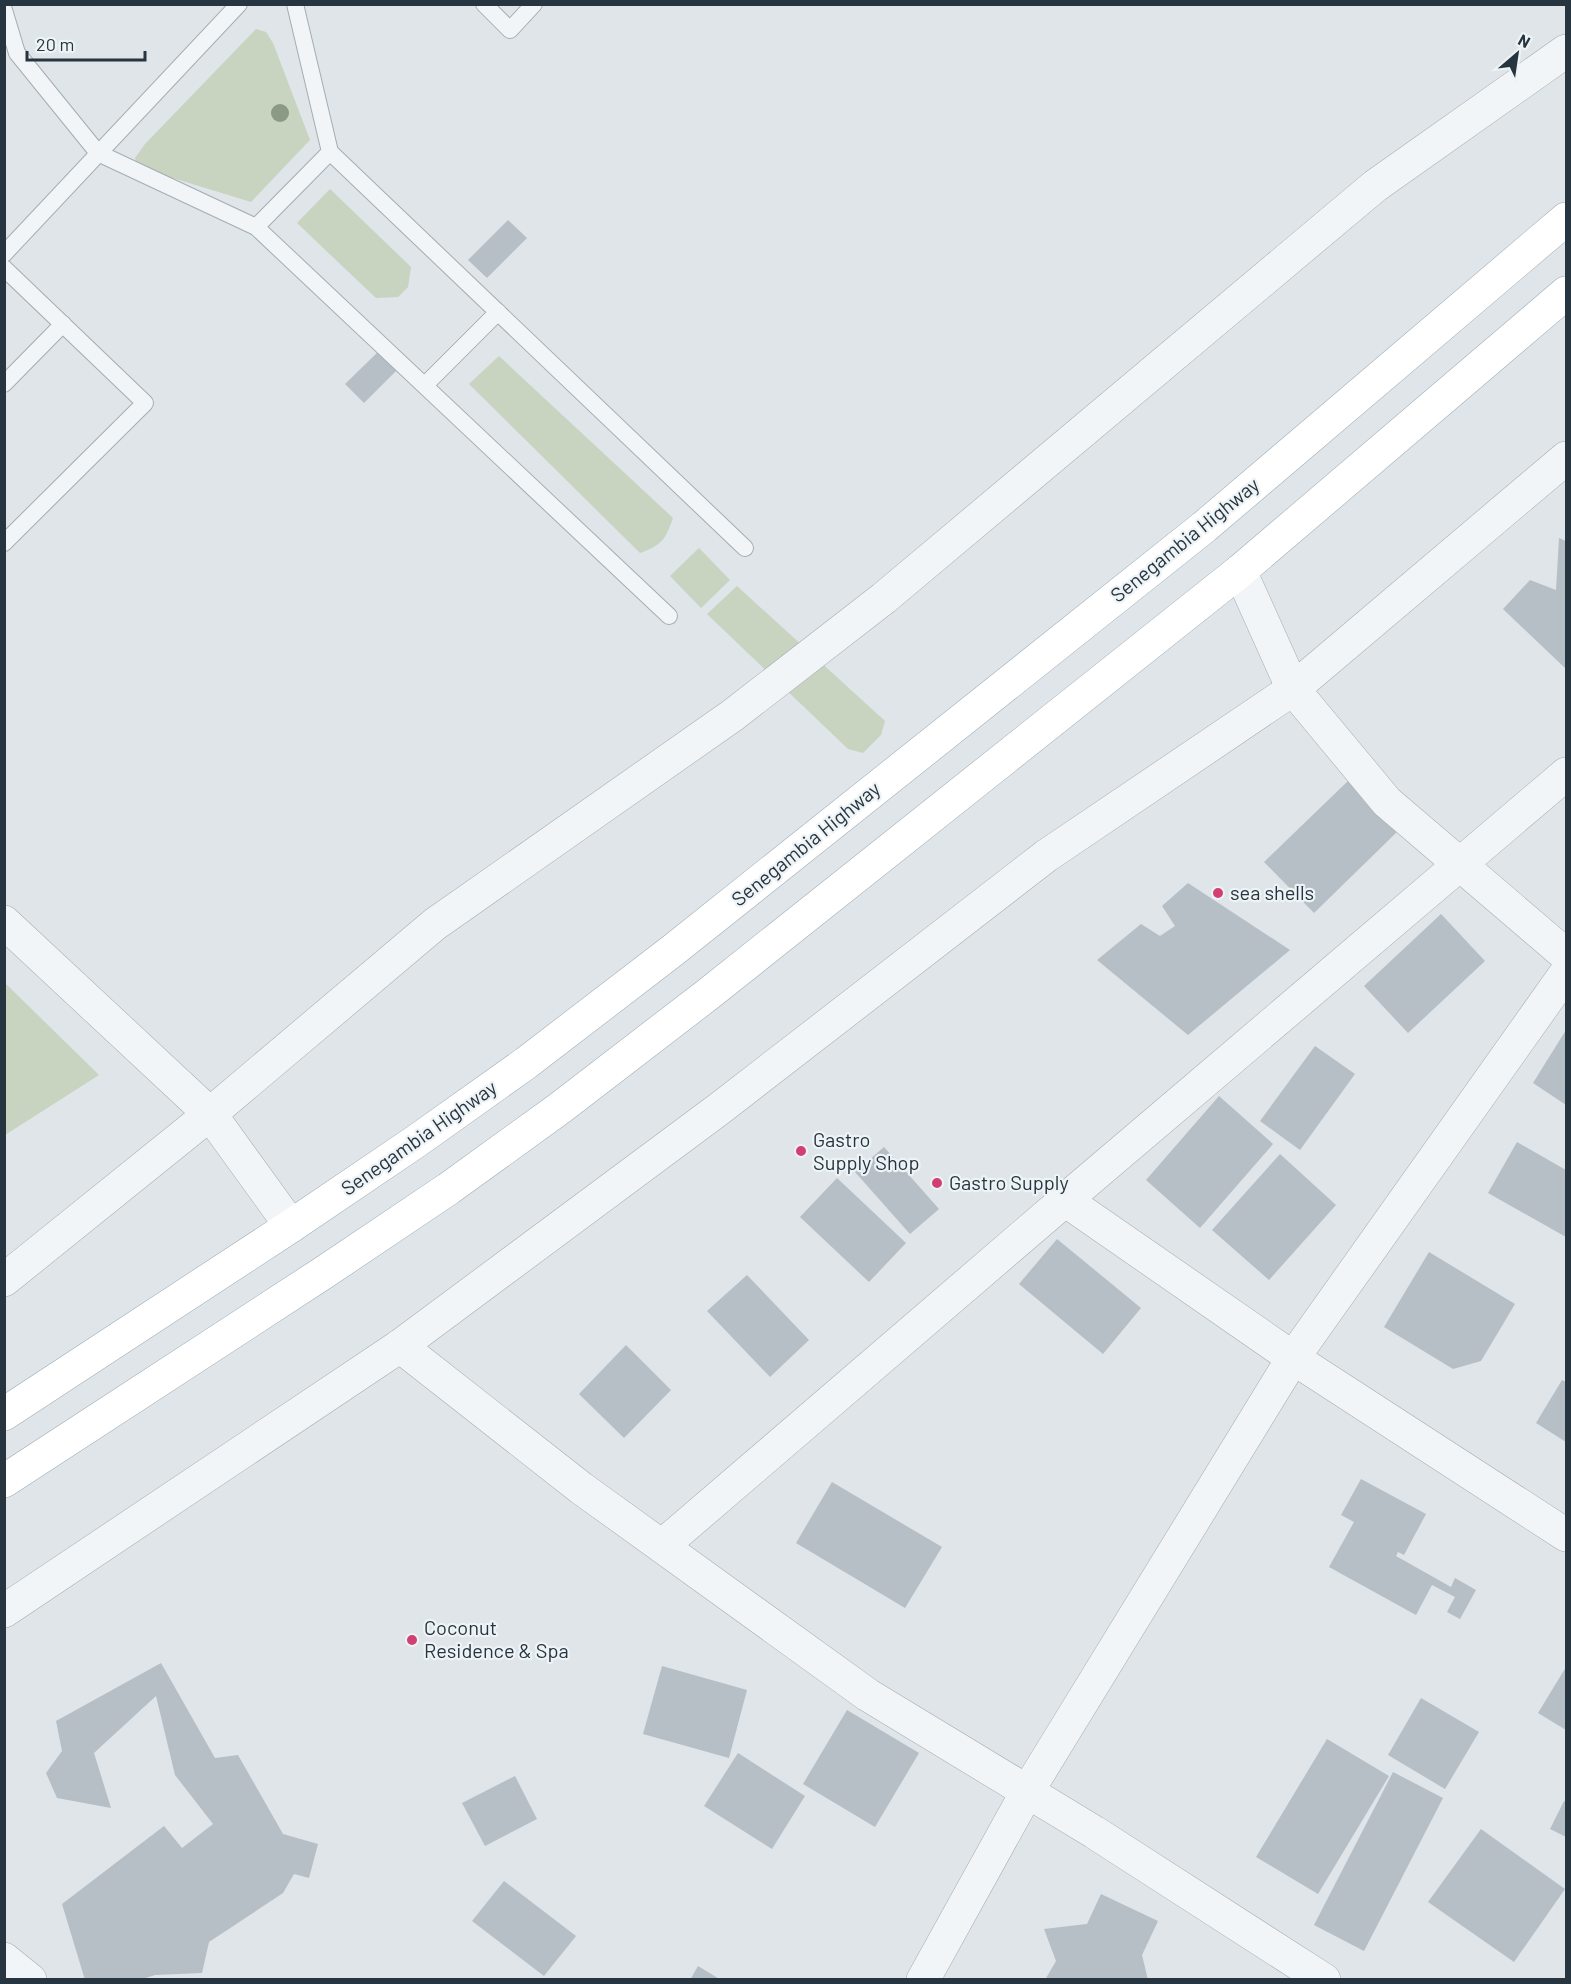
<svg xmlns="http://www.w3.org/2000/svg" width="1571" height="1984" viewBox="0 0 1571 1984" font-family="Barlow,sans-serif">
	<rect width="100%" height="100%" fill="#dfe5e9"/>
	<g fill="#c8d3c0">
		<path d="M256,29L266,32L273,43L310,140L251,202L137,167L135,158L145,144Z"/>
		<path d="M330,189L411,267L408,287L398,297L376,298L297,223Z"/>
		<path d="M499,356L673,518C665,540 662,545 640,553L469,384Z"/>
		<path d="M699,548L730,580L701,608L670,576Z"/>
		<path d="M737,586L885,721L881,735L863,753L848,749L707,614Z"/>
		<path d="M5,983L99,1075L5,1135H4Z"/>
	</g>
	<g fill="#b6bfc6">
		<path d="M508,220L527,238L487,278L468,260Z"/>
		<path d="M381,349L400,367L364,403L345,384Z"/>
		<path d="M1559,538L1566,541V669L1503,609L1530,580L1556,590Z"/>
		<path d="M1349,780L1399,830L1314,913L1264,862Z"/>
		<path d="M1188,883L1290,950L1188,1035L1097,960L1141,924L1160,936L1175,926L1162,906Z"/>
		<path d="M1441,914L1485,961L1408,1033L1364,986Z"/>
		<path d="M1566,1030V1105L1533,1083Z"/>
		<path d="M1315,1046L1355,1074L1300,1150L1260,1121Z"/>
		<path d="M1219,1096L1273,1144L1200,1228L1146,1180Z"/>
		<path d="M1517,1142L1566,1170V1237L1488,1193Z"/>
		<path d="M884,1147L939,1209L910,1234L855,1172Z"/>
		<path d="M1280,1154L1336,1205L1269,1280L1212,1230Z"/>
		<path d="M837,1178L906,1243L869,1282L800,1217Z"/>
		<path d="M1057,1239L1141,1308L1103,1354L1019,1284Z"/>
		<path d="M1429,1252L1515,1304L1481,1361L1453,1369L1384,1327Z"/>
		<path d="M747,1275L809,1340L770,1377L707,1311Z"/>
		<path d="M626,1345L671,1390L624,1438L579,1394Z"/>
		<path d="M1562,1380L1566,1382V1442L1536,1423Z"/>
		<path d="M1361,1479L1426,1514L1404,1555L1398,1552L1396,1556L1451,1587L1455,1578L1476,1590L1460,1619L1447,1612L1455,1597L1432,1585L1416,1615L1329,1567L1354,1522L1341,1515Z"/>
		<path d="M832,1482L942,1547L905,1608L796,1543Z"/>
		<path d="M161,1663L215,1758L238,1755L283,1834L318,1844L309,1878L294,1874L283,1893L209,1942L202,1973L155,1975L139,1980H85L62,1904L164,1826L182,1848L213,1824L175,1775L156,1696L94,1753L111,1808L57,1798L46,1773L62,1751L56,1721Z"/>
		<path d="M662,1666L747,1690L729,1758L643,1734Z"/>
		<path d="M1566,1667V1730L1538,1713Z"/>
		<path d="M1421,1698L1479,1732L1445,1789L1388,1755Z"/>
		<path d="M847,1710L919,1753L875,1827L803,1784Z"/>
		<path d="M1327,1739L1389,1776L1318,1894L1256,1857Z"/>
		<path d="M738,1753L805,1796L772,1849L704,1806Z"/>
		<path d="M1393,1772L1443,1798L1364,1951L1314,1925Z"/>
		<path d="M515,1776L537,1819L485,1846L462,1803Z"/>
		<path d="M1564,1801L1566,1802V1837L1550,1829Z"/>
		<path d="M1481,1829L1565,1889L1514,1962L1428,1902Z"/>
		<path d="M504,1881L576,1936L544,1976L472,1921Z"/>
		<path d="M1101,1894L1158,1921L1142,1955L1148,1980H1045L1056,1961L1044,1929L1087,1924Z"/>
		<path d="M698,1966L721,1980H690Z"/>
	</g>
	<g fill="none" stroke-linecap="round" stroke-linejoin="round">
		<defs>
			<g id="service">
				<path d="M295,4L330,152L745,548"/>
				<path d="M484,4L510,30L534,4"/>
				<path d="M4,10L17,53L98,153L256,227L669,616"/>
				<path d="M256,227L330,152"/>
				<path d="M4,254L239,4"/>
				<path d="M4,268L145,403L4,543"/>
				<path d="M4,384L63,324"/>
				<path d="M425,385L498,312"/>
			</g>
			<g id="minor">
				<path d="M1240,571L1293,689L1387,802L1566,955"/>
				<path d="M4,922L210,1114L291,1226"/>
				<path d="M1065,1200L1293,1358L1566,1535"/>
				<path d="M4,1280L210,1114L435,924L733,715L884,598L1375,186L1566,51"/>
				<path d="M400,1346L581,1488L868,1695L1094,1832L1324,1980"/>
				<path d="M662,1546L1065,1200L1566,774"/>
				<path d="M4,1611L400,1346L719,1109L1046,856L1293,689L1566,458"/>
				<path d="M4,1959L30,1980"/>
				<path d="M923,1980L1027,1792L1293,1358L1566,973"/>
			</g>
			<g id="primary">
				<path d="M4,1414L291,1226L415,1142L526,1063L672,951L1204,527L1566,219"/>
				<path d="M4,1481L323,1273L448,1189L560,1108L707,995L1240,571L1566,293"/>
			</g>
		</defs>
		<use href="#service" stroke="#a4adb3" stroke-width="18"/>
		<use href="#minor" stroke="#a4adb3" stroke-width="34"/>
		<use href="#primary" stroke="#9eacb5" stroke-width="34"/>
		<use href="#service" stroke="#f2f5f7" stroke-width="16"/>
		<use href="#minor" stroke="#f2f5f7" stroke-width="33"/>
		<use href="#primary" stroke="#fff" stroke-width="33"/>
	</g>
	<circle fill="#8a9a85" cx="280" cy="113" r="9"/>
	<g fill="#d24073" stroke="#eef3f6" stroke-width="2">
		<circle cx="1218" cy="893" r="6"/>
		<circle cx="801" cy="1151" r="6"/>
		<circle cx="937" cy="1183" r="6"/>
		<circle cx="412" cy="1640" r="6"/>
	</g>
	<g text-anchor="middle" stroke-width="4.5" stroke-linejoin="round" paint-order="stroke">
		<g font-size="20" fill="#273540" stroke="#eef3f6">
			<text transform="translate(1185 540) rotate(-39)" y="7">Senegambia Highway</text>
			<text transform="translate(806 844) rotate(-39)" y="7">Senegambia Highway</text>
			<text transform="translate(419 1138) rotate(-35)" y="7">Senegambia Highway</text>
		</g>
		<g font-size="20" fill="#273540" stroke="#eef3f6" text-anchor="start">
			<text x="1230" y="900">sea shells</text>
			<text x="813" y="1147">Gastro<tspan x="813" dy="23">Supply Shop</tspan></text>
			<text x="949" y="1190">Gastro Supply</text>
			<text x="424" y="1635">Coconut<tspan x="424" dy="23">Residence &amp; Spa</tspan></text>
		</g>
	</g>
	<rect width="1571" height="1984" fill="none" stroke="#273540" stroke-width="12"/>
	<g transform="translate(1517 54) rotate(29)" stroke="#eef3f6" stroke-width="4.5" paint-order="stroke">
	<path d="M0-4.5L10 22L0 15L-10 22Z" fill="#273540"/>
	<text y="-9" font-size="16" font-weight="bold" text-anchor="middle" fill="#273540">N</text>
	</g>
	<path d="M27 51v9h118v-9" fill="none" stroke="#273540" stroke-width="3"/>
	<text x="36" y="51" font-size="18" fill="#273540" stroke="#eef3f6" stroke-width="4.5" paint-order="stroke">20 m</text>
</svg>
